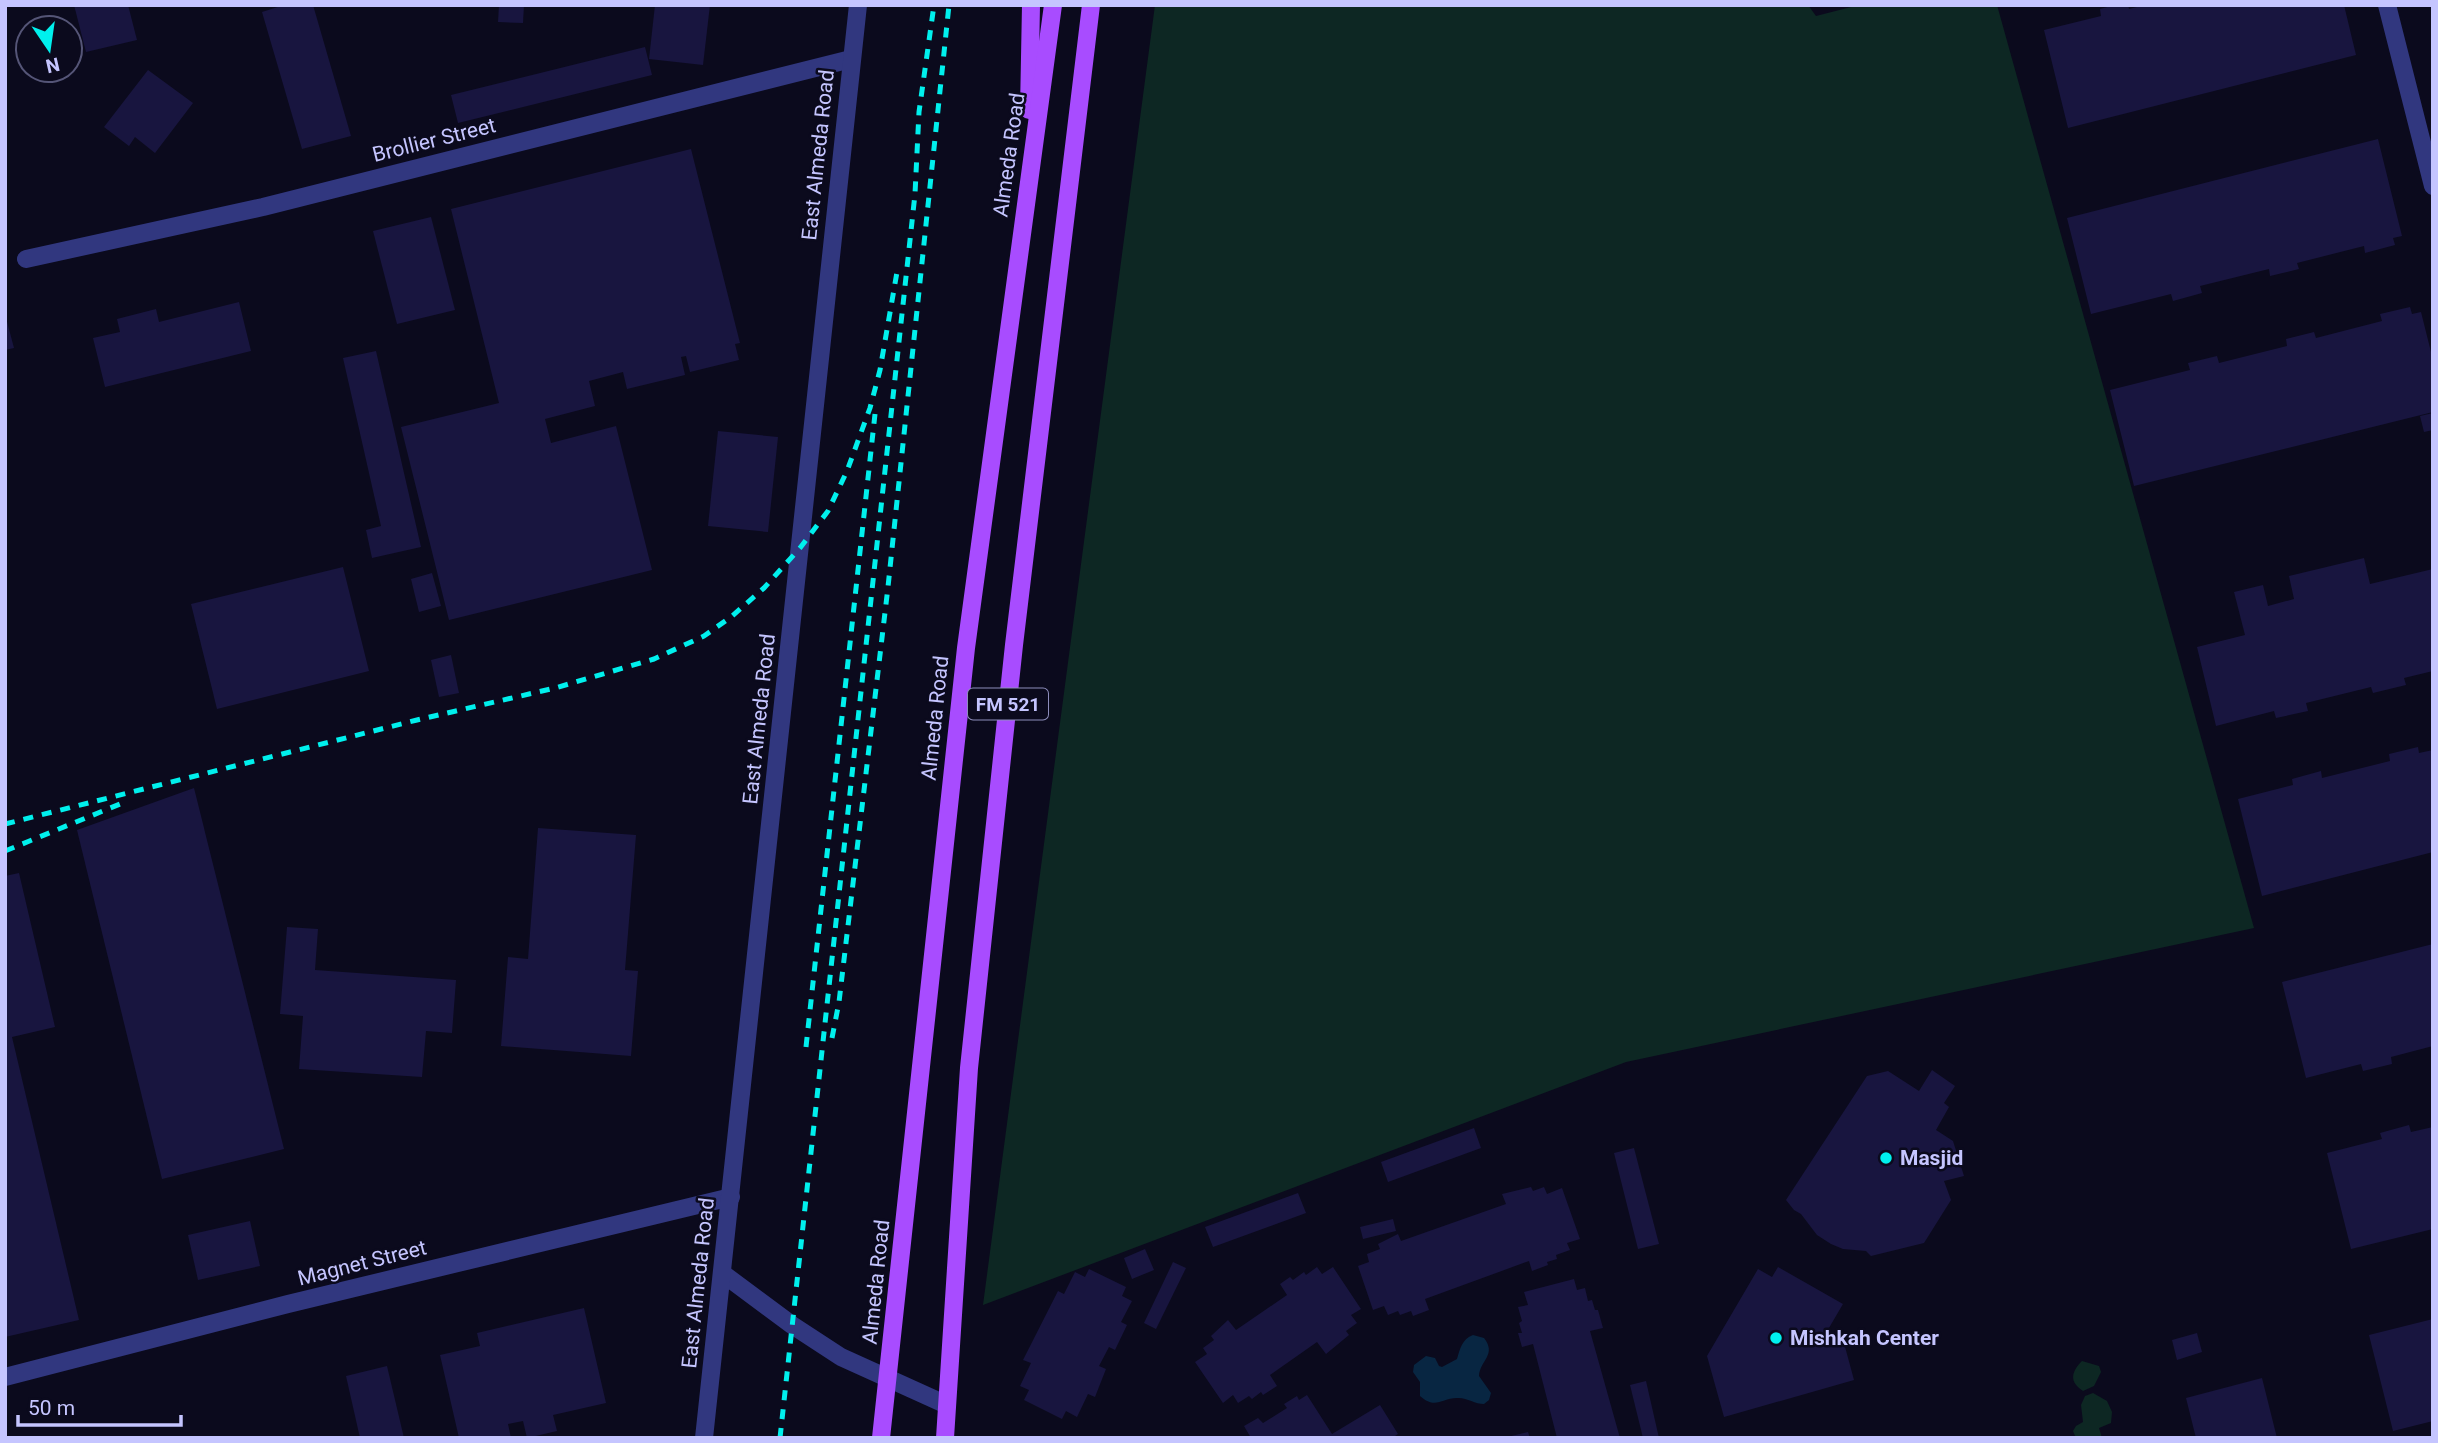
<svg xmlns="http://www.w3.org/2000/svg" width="2438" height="1443" viewBox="0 0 2438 1443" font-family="Roboto,sans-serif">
	<rect width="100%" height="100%" fill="#0b0a1d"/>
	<g fill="#0d2723">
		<path d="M1155,5H1808L1816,16L1859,5H1997L2254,928L1626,1062L983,1305Z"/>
		<path d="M2082,1361L2099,1366L2101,1372L2094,1386L2083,1391C2069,1382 2071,1372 2082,1361Z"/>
		<path d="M2093,1393L2107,1401L2112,1412L2111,1423L2099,1428L2102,1438H2076L2073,1431L2076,1426L2083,1422L2081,1405L2085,1396Z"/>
	</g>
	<path fill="#082642" d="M1473,1335L1484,1338C1497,1355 1480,1360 1479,1376L1491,1393L1489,1400L1484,1404C1475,1404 1466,1397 1457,1398C1441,1398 1436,1410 1420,1396V1382L1413,1372L1414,1365L1426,1356L1435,1358L1439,1366L1442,1367L1457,1359C1460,1349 1462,1339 1473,1335Z"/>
	<g fill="#18153f">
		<path d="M74,5H128L137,40L86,52Z"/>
		<path d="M284,5H313L351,136L302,149L262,12Z"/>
		<path d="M499,5H524L523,23L498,22Z"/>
		<path d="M655,5H710L703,65L649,59Z"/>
		<path d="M2115,5H2128L2129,9L2145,5H2344L2356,55L2068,128L2044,30L2101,16L2100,9Z"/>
		<path d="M645,47L652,75L458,123L451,95Z"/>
		<path d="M148,70L193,103L155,153L135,137L129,146L104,127Z"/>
		<path d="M2378,139L2402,236L2393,238L2395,245L2365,253L2364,246L2297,263L2299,269L2270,276L2269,269L2200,286L2202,293L2173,301L2171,294L2091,314L2067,218Z"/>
		<path d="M691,149L740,343L735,344L739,360L690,372L686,356L681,357L685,375L627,389L623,372L589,381L595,406L545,419L551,443L616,426L652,570L449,620L401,427L499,403L451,209Z"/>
		<path d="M431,217L455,310L397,324L373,231Z"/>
		<path d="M239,302L251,351L105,387L93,338L120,332L117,319L156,309L159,322Z"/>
		<path d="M2410,307L2412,314L2421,312L2433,360V412L2134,486L2110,390L2190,370L2188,363L2217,356L2219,363L2287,346L2286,339L2314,332L2316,338L2382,321L2380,314Z"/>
		<path d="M5,314L14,348L5,350Z"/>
		<path d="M376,351L421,547L372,558L366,530L381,526L343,358Z"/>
		<path d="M2433,413V430L2424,432L2420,416Z"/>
		<path d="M718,431L778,437L768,532L708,526Z"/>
		<path d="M2364,558L2370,584L2433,569V671L2404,678L2406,685L2373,693L2371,687L2306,703L2308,711L2276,718L2274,711L2216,726L2197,647L2245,635L2234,592L2263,585L2268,606L2294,599L2289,576Z"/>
		<path d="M343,567L369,671L217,709L191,604Z"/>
		<path d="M432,573L441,606L419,612L411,579Z"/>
		<path d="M451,655L459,693L439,697L431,660Z"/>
		<path d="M2418,747L2419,753L2433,750V852L2262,896L2238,799L2293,785L2292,779L2321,771L2322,778L2390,761L2389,754Z"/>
		<path d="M194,788L284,1149L162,1179L77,830Z"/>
		<path d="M538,828L636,835L625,970L638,971L631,1056L501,1046L508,957L528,959Z"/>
		<path d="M19,873L55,1027L12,1037L79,1320L5,1337V876Z"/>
		<path d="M287,927L318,929L315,970L456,980L452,1033L426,1031L422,1077L299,1069L303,1016L280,1014Z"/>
		<path d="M2433,944V1046L2391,1057L2392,1064L2363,1071L2361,1064L2306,1078L2282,982Z"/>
		<path d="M1932,1070L1955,1086L1944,1103L1949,1107L1936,1130L1953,1141L1964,1176L1944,1181L1951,1200L1924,1243L1871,1256L1866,1251L1843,1249L1831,1244L1817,1235L1801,1214L1794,1210L1786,1200L1867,1076L1888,1071L1919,1091Z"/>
		<path d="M2409,1125L2411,1132L2433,1127V1229L2351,1249L2327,1153L2382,1139L2380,1133Z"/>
		<path d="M1474,1128L1481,1148L1388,1182L1381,1162Z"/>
		<path d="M1634,1148L1659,1244L1638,1249L1614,1153Z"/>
		<path d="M1531,1187L1533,1191L1544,1187L1547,1194L1562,1188L1580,1239L1567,1243L1570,1250L1556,1255L1557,1259L1547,1262L1548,1265L1532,1271L1529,1261L1425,1299L1429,1310L1413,1316L1411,1311L1400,1315L1398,1311L1388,1315L1384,1306L1373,1310L1358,1266L1369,1262L1367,1254L1380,1249L1378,1244L1398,1234L1401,1241L1506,1204L1502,1194Z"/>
		<path d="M1298,1193L1306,1213L1213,1247L1205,1227Z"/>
		<path d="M1393,1219L1396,1231L1363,1239L1360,1227Z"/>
		<path d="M250,1221L260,1266L198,1280L188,1235Z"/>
		<path d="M1145,1249L1154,1270L1132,1279L1124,1258Z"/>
		<path d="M1173,1262L1186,1268L1156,1329L1144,1323Z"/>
		<path d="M1317,1267L1322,1274L1333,1267L1361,1309L1351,1315L1357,1323L1346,1331L1349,1335L1326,1354L1317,1342L1270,1375L1277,1386L1263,1395L1261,1392L1252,1399L1249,1396L1238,1403L1233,1395L1223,1403L1195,1362L1207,1354L1203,1348L1214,1340L1211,1336L1228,1320L1236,1330L1287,1295L1280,1284L1290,1277L1293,1280L1304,1272L1306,1275Z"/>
		<path d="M1778,1267L1843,1304L1826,1333L1844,1343L1854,1380L1724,1417L1707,1356L1758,1269L1772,1277Z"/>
		<path d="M1089,1269L1126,1287L1122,1296L1132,1301L1121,1322L1127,1325L1115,1350L1109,1347L1099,1366L1106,1369L1095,1397L1088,1394L1077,1417L1066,1411L1062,1419L1024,1400L1029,1390L1020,1386L1031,1363L1023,1360L1058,1291L1064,1294L1075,1272L1085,1277Z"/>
		<path d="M1574,1279L1577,1290L1585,1288L1588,1301L1592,1300L1595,1310H1598L1603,1328L1590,1331L1620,1438H1557L1533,1344L1522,1347L1518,1333H1522L1519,1323L1522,1321L1518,1307L1528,1305L1524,1292Z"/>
		<path d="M584,1308L606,1403L553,1415L557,1431L527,1438L523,1421L508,1424L511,1438H459L440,1355L480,1346L477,1333Z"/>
		<path d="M2433,1319V1421L2393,1431L2369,1335Z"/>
		<path d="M2197,1333L2202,1352L2177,1360L2172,1340Z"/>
		<path d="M387,1366L404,1438H360L346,1376Z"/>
		<path d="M2262,1378L2277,1438H2196L2186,1398Z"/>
		<path d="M1646,1381L1659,1438H1643L1630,1385Z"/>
		<path d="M1307,1395L1332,1434L1380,1405L1398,1434L1392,1438H1251L1244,1426L1258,1418L1263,1423L1287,1408L1284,1404L1297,1396L1299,1400Z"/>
		<path d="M1528,1432L1530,1438H1508L1507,1437Z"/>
	</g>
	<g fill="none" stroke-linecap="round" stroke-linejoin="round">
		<g stroke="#31377f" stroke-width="18">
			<path d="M2387,5L2433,186"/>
			<path d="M26,259L263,207L851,59"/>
			<path d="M722,1273L792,1325L841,1357L947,1405"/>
			<path d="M5,1377L288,1304L731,1197"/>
			<path d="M704,1438L858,5"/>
		</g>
		<g stroke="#a84cff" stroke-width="18">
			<path d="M1029,110L1031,5"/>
			<path d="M881,1438L966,648L1053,5"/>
			<path d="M945,1438L969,1068L1014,645L1091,5"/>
		</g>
		<g stroke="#00f0ed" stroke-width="5" stroke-dasharray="10 9" stroke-linecap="butt">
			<path d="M5,824L417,720L555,688L654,659L704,636L731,617L764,588L800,548L828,511L847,471L870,408L880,370L897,272"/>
			<path d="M5,851L125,802"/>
			<path d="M832,1038L839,1002L888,587L949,5"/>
			<path d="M806,1047L875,414"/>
			<path d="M780,1438L915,194L919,112L934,5"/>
		</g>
	</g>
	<g fill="#00f0ed" stroke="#0b0a1d" stroke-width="2.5">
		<circle cx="1886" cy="1158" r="7"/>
		<circle cx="1776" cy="1338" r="7"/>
	</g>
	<g text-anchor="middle" stroke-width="5" stroke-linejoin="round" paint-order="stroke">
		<rect fill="#0b0a1d" stroke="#8d8dbb" stroke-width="2" x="968" y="688.5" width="80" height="31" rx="5"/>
		<g font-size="19" font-weight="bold" fill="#c5c5ff">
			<text x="1008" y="711">FM 521</text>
		</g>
		<g font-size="21" fill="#c5c5ff" stroke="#0b0a1d">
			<text transform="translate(434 140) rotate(-14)" y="7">Brollier Street</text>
			<text transform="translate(818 155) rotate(-84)" y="7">East Almeda Road</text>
			<text transform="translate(1009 155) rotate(-82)" y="7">Almeda Road</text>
			<text transform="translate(935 718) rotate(-84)" y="7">Almeda Road</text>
			<text transform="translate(759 719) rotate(-84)" y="7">East Almeda Road</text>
			<text transform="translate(362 1263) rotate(-14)" y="7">Magnet Street</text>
			<text transform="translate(876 1282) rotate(-84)" y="7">Almeda Road</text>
			<text transform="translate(698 1283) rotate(-84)" y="7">East Almeda Road</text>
		</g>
		<g font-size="21" font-weight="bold" fill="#c5c5ff" stroke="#0b0a1d" text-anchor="start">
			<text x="1900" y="1165">Masjid</text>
			<text x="1790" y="1345">Mishkah Center</text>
		</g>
	</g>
	<rect width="2438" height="1443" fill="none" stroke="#c5c5ff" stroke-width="14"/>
	<g transform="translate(49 49) rotate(167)"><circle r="33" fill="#0b0a1d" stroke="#555577" stroke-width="2"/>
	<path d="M0-5L12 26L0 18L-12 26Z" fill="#00f0ed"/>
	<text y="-10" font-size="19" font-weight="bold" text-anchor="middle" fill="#c5c5ff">N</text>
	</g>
	<path d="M18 1415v10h163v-10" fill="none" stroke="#c5c5ff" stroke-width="3.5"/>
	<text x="28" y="1415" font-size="21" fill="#c5c5ff" stroke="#0b0a1d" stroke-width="5" paint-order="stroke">50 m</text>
</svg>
